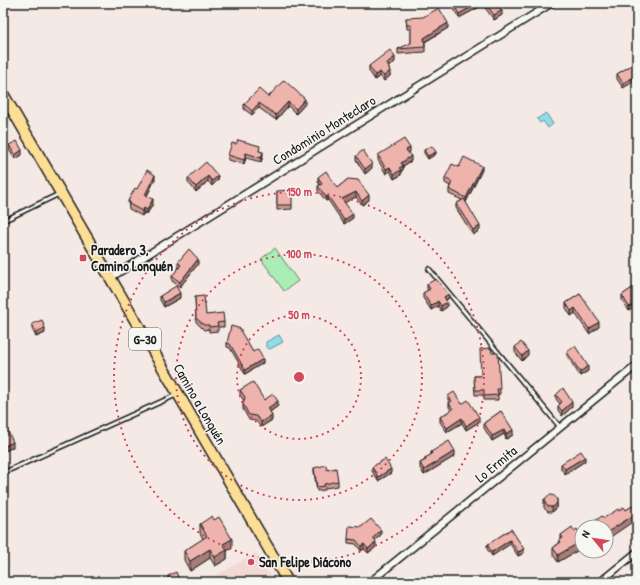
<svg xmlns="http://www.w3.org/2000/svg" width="640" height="585" viewBox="0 0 640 585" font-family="'Patrick Hand',sans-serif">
	<rect width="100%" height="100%" fill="#f4e9e4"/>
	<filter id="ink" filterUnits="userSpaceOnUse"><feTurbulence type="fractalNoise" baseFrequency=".025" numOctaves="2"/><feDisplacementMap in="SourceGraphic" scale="8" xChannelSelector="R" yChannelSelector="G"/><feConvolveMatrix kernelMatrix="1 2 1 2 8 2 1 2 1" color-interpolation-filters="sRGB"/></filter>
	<g filter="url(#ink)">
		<path fill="#f2d9d4" d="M256,553L268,572L279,582H204Z"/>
		<path fill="#abedb6" stroke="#648469" d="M275,248L298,281L284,291L261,259Z"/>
		<g fill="#8edee9" stroke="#609097">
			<path d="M546,113L553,124L548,128L543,121L540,123L537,119Z"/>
			<path d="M279,335L283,342L270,349L266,347V342Z"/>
		</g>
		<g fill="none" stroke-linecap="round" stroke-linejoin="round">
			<defs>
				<g id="lane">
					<path d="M3,221L59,194"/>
					<path d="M429,269L560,427"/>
					<path d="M3,473L176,395"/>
				</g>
				<g id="street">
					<path d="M110,278L552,3"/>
					<path d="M370,582L637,365"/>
					<path d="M600,582L637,552"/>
				</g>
				<path id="primary" d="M3,94L288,582"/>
			</defs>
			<use href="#lane" stroke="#1c1c1c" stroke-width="6"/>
			<use href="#street" stroke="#1c1c1c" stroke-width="9"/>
			<use href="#primary" stroke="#1c1c1c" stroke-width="13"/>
			<use href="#lane" stroke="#f6f6f2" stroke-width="3"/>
			<use href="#street" stroke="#f6f6f2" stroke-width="6"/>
			<use href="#primary" stroke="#fcde96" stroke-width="10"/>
		</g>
		<g fill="#cd9a95" stroke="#1c1c1c">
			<path d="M452,3H498L502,15L494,20L483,5L459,18L452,6Z"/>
			<path d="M406,18L448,28L425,42V52L398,54V49L411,44V29H407Z"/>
			<path d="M395,62L388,67L390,76L384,81L380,76L375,80L369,71V66Z"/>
			<path d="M637,62L623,88L617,79V74Z"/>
			<path d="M268,97L305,104L296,114L288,106L276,120L259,108L252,115L244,109V104Z"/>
			<path d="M9,145L22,155L15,159L9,150Z"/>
			<path d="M424,150L436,154L428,159L424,153Z"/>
			<path d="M260,151L263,156L261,162L246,158L244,164L228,160V155Z"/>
			<path d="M410,152L409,153L411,161L403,166V170L401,171V175L394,179L390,171L386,174L378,160V155Z"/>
			<path d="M356,156L372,168L365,174L356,160Z"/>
			<path d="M459,167L482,170L466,202H465L480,230L473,235L456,208V204L462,200L449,194V189L450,186L445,183V178Z"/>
			<path d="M218,176V180L212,186L208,181L196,192L188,182V178Z"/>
			<path d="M318,177L337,188L348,179L369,200L362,205L356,197L344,202L353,218L344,224L328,200L326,201L318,191V186L320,185L318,182Z"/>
			<path d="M155,179L147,196L153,204L147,214L144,213L142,216L129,209L128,201L137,189Z"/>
			<path d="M277,191L292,205V209L277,210Z"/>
			<path d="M178,262L198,264L180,287L172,281V276L179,268L178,267Z"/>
			<path d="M427,284L449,298L446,300L447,307L441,311L438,306L431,310L423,298V293L428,290L427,289Z"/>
			<path d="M634,287L629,311L622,300V295Z"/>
			<path d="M580,294L599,327L589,334L575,313L571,316L566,308V303Z"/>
			<path d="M160,296L180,298L164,307L160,300Z"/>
			<path d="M195,297L206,315L224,322V327H218V331L209,332V329L204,330L196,322Z"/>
			<path d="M32,324L45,333L36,337L32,329Z"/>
			<path d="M241,334L253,352L263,363L245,374L230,348L227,347V343Z"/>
			<path d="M515,347L528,355L522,361L515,352Z"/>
			<path d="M567,352L588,371L580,376L567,356Z"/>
			<path d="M474,376H481L500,389V394H498V400H484V395H475Z"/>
			<path d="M240,390L278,406L270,412L272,420L261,427L256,421L249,420L243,409V404L244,401L240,395Z"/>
			<path d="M556,395L572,407L562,416L558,410V406L560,404L556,399Z"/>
			<path d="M448,396L462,404L479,422L466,430L462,423L447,432L440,422V417L451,410L449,407V402L448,400Z"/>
			<path d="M501,411L513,435L506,439L504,434L492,441L484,428V423Z"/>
			<path d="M3,421L13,447L5,451L3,446Z"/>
			<path d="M431,452L455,456L424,475L420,468V463L425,460V458L431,455Z"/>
			<path d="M585,461L565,474L561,469V464Z"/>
			<path d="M372,467L391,473L378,481L372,471Z"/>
			<path d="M314,468L327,470L338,481V486L325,488V490L317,491L314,472Z"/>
			<path d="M544,499H557V508L552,512H548L544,508Z"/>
			<path d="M637,504V526L634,521L606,527H595V521L604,518L619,511L626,510Z"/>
			<path d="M200,524L232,548L227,551V559L215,566L210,558L190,571L184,560V551L203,539L200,533Z"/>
			<path d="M511,529L524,553L518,556L510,544L492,556L487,549V545Z"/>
			<path d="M574,531L582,538V548L558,562L553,555V548L559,543V540L561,539V535Z"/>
			<path d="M381,535L375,540L376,547L368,553L364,549L361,551L356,544L348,543V539Z"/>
			<path d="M168,576L180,582H168Z"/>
		</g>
		<g fill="#a77d79" stroke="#1c1c1c">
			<path d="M478,3H483V5L459,18V14Z"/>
			<path d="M502,10V15L494,20V15Z"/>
			<path d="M448,23V28L424,42V38Z"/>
			<path d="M395,57V62L387,68V63Z"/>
			<path d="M390,71V76L384,81V76Z"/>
			<path d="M380,72V76L375,80V75Z"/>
			<path d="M637,75V80L623,88V83Z"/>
			<path d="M305,99V104L296,114V109Z"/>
			<path d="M288,102V106L276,120V115Z"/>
			<path d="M259,103V108L252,115V111Z"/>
			<path d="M410,148V152L406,155V150Z"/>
			<path d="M22,150V155L15,159V155Z"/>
			<path d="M263,152V156L261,162V158Z"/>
			<path d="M436,152V154L428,159V156Z"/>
			<path d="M246,153V158L244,164V160Z"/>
			<path d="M411,156V161L403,166V170L401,171V175L394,179V174L401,163Z"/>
			<path d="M372,164V168L365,174V169Z"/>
			<path d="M482,166V170L466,202V198Z"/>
			<path d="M390,167V171L386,174V169Z"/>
			<path d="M155,175V179L145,200V195Z"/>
			<path d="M208,176V181L196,192V187Z"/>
			<path d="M218,176V180L212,186V181Z"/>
			<path d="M356,192V197L342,204V199Z"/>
			<path d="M369,195V200L362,205V201Z"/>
			<path d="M328,196V200L326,201V197Z"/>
			<path d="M153,199V204L147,214V210Z"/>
			<path d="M144,208V213L142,216V211Z"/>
			<path d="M353,214V218L344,224V220Z"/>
			<path d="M480,226V230L473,235V230Z"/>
			<path d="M198,259V264L180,287V282Z"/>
			<path d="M180,293V298L164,307V302Z"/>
			<path d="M449,294V298L444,301V297Z"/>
			<path d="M438,301V306L431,310V306Z"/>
			<path d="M447,302V307L441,311V306Z"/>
			<path d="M637,302V306L629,311V307Z"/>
			<path d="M575,308V313L571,316V311Z"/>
			<path d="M599,322V327L589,334V329Z"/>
			<path d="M45,328V333L36,337V332Z"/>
			<path d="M528,351V355L522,361V356Z"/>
			<path d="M263,359V363L245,374V370Z"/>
			<path d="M588,366V371L580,376V372Z"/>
			<path d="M278,401V406L268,413V408Z"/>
			<path d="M572,402V407L562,416V411Z"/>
			<path d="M272,415V420L261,427V422Z"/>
			<path d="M479,417V422L466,430V426Z"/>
			<path d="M462,418V423L447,432V428Z"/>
			<path d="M504,430V434L492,441V436Z"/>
			<path d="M513,430V435L506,439V434Z"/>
			<path d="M13,442V447L5,451V446Z"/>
			<path d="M455,451V456L424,475V470Z"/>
			<path d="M585,457V461L565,474V469Z"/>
			<path d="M391,469V473L378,481V477Z"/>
			<path d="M557,503V508L552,512V507Z"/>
			<path d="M634,515V521L606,540V533Z"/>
			<path d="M381,530V535L373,542V538Z"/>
			<path d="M232,539V548L227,551V559L215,566V557L223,544Z"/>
			<path d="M510,540V544L492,556V552Z"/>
			<path d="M582,541V548L558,562V555Z"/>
			<path d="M376,542V547L368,553V549Z"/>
			<path d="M364,544V549L361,551V546Z"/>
			<path d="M210,549V558L190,571V561Z"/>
			<path d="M524,549V553L518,556V552Z"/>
		</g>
		<g fill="#eeb3ad" stroke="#1c1c1c">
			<path d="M453,3H478L459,14Z"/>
			<path d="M485,3H498L502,10L494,15Z"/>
			<path d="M439,8L448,23L424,38L425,47L398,49L411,43V25H407L406,18L423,17Z"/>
			<path d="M390,50L395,57L387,63L390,71L384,76L380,72L375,75L369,66Z"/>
			<path d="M637,62V75L623,83L617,74Z"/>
			<path d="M284,80L305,99L296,109L288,102L276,115L259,103L252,111L244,104L259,89L268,97Z"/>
			<path d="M404,139L410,148L406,150L411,156L401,163L403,166L399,168L401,170L394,174L390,167L386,169L378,155Z"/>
			<path d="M238,140L260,146L259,151L263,152L261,158L246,153L244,160L228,155L232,143L236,144Z"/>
			<path d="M17,141L22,150L15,155L9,145Z"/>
			<path d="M432,146L436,152L428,156L424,150Z"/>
			<path d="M363,150L372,164L365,169L356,156Z"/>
			<path d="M464,157L482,166L466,198L449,189L452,182L445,178L452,164L459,167Z"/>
			<path d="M206,162L218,176L212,181L208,176L196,187L188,178Z"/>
			<path d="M147,170L155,175L145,195L153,199L147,210L144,208L142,211L129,204L130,202L128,201L135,188L137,189Z"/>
			<path d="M326,171L337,188L348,179L358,180L369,195L362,201L356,192L342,199L353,214L344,220L328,196L326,197L318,186L322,184L318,177Z"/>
			<path d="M292,190V205H277V191Z"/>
			<path d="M464,199L480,226L473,230L456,204Z"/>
			<path d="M189,249L198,259L180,282L172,276L181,265L178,262Z"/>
			<path d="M436,279L449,294L444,297L447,302L441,306L438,301L431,306L423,293L430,289L427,284Z"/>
			<path d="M176,286L180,293L164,302L160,296Z"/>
			<path d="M634,287L637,292V302L629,307L622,295Z"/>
			<path d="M580,294L599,322L589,329L575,308L571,311L566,303Z"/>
			<path d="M204,296L206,315L223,313L224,322L217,323L218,326L209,327V325H204L196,318L195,297Z"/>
			<path d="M42,320L45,328L36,332L32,324Z"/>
			<path d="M231,326L241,329V332L253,352L258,349L263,359L245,370L230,344L227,343Z"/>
			<path d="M521,342L528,351L522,356L515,347Z"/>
			<path d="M575,346L588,366L580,372L567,352Z"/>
			<path d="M491,348L492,353H498L500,389H497L498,395L484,396V390H475L474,376H481L480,349Z"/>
			<path d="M253,382L264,400L273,394L278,401L268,408L272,415L261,422L256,416L249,415L243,404L245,397L240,390Z"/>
			<path d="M563,388L572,402L562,411L558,406L562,402L556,395Z"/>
			<path d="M454,392L462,404L468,400L479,417L466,426L462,418L447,428L440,417L453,409L449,403L452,401L448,396Z"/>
			<path d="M501,411L513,430L506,434L504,430L492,436L484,423Z"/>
			<path d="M3,421L13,442L5,446L3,441Z"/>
			<path d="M449,441L455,451L424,470L420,463L426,460L425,458L432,454L431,452Z"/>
			<path d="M581,451L585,457L565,469L561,464Z"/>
			<path d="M385,459L391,469L378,477L372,467Z"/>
			<path d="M326,465L327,470L336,468L338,481L324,484L325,486L317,487L314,468Z"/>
			<circle cx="551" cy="501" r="6"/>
			<path d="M637,503V519L634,515L606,533V527H599L595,521L602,516L604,518L618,509L619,511L624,507L626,510Z"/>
			<path d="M212,516L214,520L219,517L232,539L223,544L227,550L215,557L210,549L190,561L184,551L207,536L200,524Z"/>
			<path d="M371,519L381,530L373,538L376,542L368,549L364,544L361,546L356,540L348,539L349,526L361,527Z"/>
			<path d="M572,527L574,531L577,529L582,538V541L558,555L553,548L561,542L559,540L563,538L561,535Z"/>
			<path d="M511,529L524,549L518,552L510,540L492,552L487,545Z"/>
			<path d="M176,572L180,582H170L168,576Z"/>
		</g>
	</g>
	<g fill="none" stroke="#d1495b" stroke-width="2" stroke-dasharray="2 4">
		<circle cx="299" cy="377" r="62"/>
		<circle cx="299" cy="377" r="123"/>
		<circle cx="299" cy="377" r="185"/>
	</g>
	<g fill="#d1495b" stroke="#f6f6f2" stroke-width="1.5">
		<rect x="79" y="254" width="8" height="8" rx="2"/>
		<circle cx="251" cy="562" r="4"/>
	</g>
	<g text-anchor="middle" stroke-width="3" stroke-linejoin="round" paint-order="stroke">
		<rect fill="#f6f6f2" stroke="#5d5d5c" stroke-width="1" x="129" y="328" width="32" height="22" rx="3"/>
		<g font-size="13" font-weight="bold" fill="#1c1c1c">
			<text x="145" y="344">G-30</text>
		</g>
		<g font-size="14" fill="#1c1c1c" stroke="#f6f6f2">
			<text transform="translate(324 130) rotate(-32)" y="5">Condominio Monteclaro</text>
			<text transform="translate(200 404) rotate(60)" y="5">Camino a Lonquén</text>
			<text transform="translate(496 464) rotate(-39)" y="5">Lo Ermita</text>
		</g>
		<g font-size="14" font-weight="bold" fill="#1c1c1c" stroke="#f6f6f2" text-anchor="start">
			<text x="91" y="255">Paradero 3,<tspan x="91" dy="16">Camino Lonquén</tspan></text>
			<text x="259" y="567">San Felipe Diácono</text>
		</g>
	</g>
	<circle cx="299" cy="377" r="6" fill="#d1495b" stroke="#f6f6f2" stroke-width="2"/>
	<g font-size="12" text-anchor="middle" font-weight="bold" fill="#d1495b" stroke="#f6f6f2" stroke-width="3" stroke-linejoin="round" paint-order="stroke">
		<text x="299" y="196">150 m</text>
		<text x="299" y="258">100 m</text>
		<text x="299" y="319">50 m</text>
	</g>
	<rect width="640" height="585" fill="none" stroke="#f6f6f2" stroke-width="16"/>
	<rect x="8" y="8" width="624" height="569" fill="none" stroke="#1c1c1c" stroke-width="1.5" filter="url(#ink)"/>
	<g transform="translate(594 539) rotate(300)"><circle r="19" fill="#f6f6f2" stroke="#9f9f9c"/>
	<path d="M0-3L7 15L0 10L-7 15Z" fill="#d1495b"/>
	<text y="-6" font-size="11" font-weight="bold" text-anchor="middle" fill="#1c1c1c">N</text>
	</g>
</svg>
